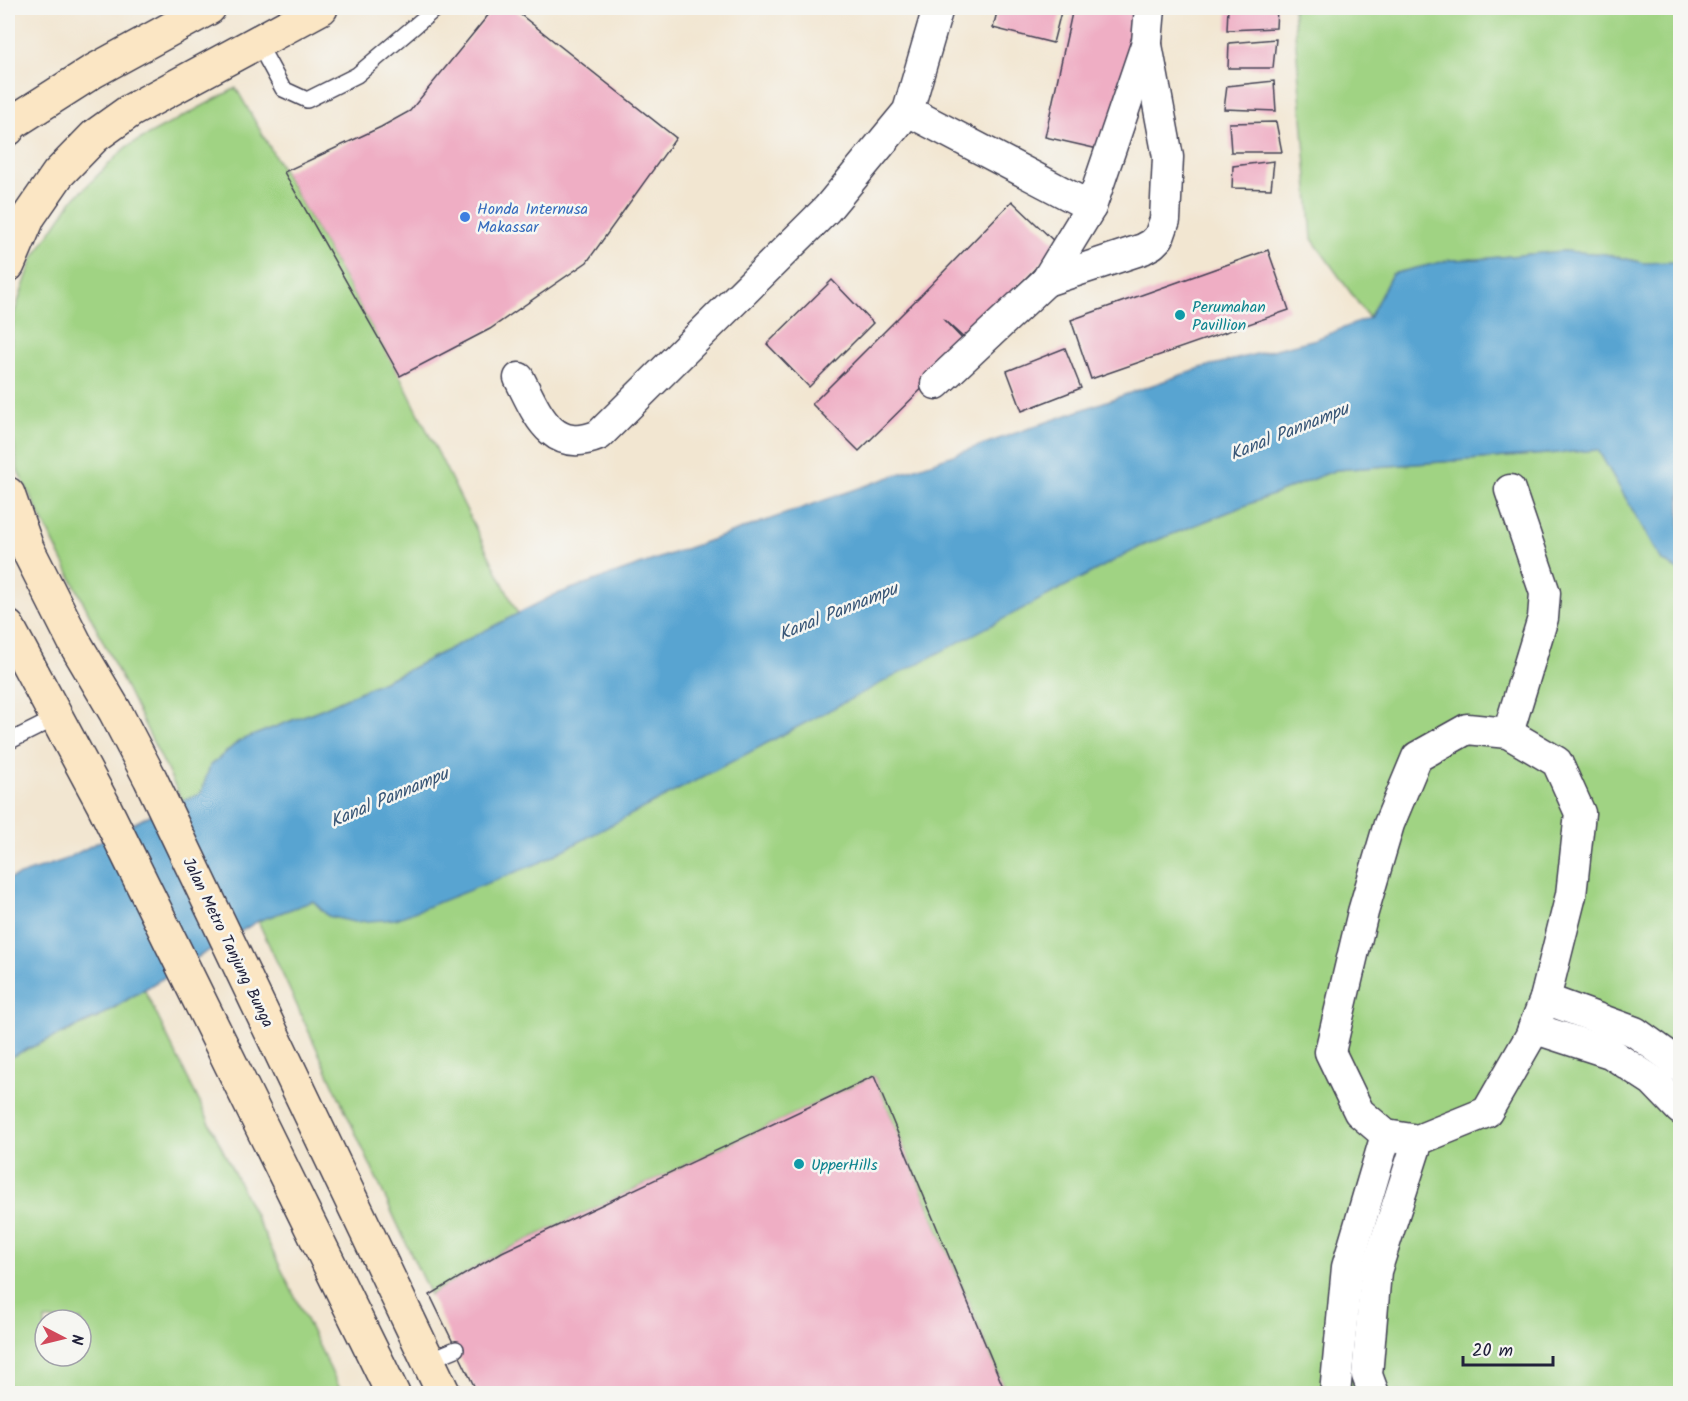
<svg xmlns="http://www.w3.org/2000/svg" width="1688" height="1401" viewBox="0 0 1688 1401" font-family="Kalam,sans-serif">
	<rect width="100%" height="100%" fill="#f6f6f2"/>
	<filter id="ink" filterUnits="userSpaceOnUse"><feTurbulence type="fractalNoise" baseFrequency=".0167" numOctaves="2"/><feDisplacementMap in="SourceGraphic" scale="12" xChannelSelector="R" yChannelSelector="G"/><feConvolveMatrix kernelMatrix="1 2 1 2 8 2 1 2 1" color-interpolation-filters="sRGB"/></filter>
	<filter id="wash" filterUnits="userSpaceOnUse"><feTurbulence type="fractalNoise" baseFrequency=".008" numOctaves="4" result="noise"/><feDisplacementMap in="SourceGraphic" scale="24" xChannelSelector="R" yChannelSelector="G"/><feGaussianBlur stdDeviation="1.35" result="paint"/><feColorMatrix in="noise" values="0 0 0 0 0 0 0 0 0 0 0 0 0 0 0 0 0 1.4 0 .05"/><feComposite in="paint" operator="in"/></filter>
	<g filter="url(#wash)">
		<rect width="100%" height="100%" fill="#f2e6d1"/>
		<g fill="#a0d383" stroke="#617a5f" stroke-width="1.5" fill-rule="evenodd">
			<path d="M1293,8H1680V271L1673,262L1644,263L1605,254L1563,251L1479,259L1450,260L1392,274L1369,318L1312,239Z"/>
			<path d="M236,88L400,376L518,614L408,670L324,708L239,741L210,766L201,793L183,802L18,471L8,404V367L14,314L33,258L71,202L126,147Z"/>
			<path d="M1598,450L1662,561L1680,571V1393H1006L874,1076L502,1252L430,1295L258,921L313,901L328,916L1142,546L1336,470Z"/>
			<path d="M144,989L342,1393H8V1058L100,1017ZM45,1320H81V1356H45Z"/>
		</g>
		<path fill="#58a4d1" stroke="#3d6386" stroke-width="1.5" d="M1563,251L1605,254L1644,263L1674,262L1680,271V571L1662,561L1598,450L1336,470L1142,546L539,863L396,919L354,922L328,916L313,901L258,921L100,1016L8,1058V879L64,860L152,814L201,793L210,766L239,741L324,708L408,670L554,595L1201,368L1316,339L1369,318L1392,274L1450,260L1479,259Z"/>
		<g id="blocks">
			<g fill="#efaec4">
				<path d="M494,8H512L676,138L587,262L490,329L400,376L284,172L381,127L410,111Z"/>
				<path d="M998,8H1062L1053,43L993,28Z"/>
				<path d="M1073,8H1138L1107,151L1045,137Z"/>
				<path d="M1228,8H1277L1276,28L1227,30Z"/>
				<path d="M1276,39L1273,68H1228L1229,43Z"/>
				<path d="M1274,81L1276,111L1224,109L1227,86Z"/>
				<path d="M1276,122L1282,152H1231L1229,123Z"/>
				<path d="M1274,161L1271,189L1232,188L1233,166Z"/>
				<path d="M1012,201L1058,245L966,340L943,319L967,344L859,451L812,404L920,296Z"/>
				<path d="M1268,250L1289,310L1091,379L1071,320Z"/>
				<path d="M832,280L873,323L809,387L767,344Z"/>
				<path d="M1065,348L1081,388L1022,411L1007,371Z"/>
				<path d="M874,1076L1006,1394H478L430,1295L502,1252Z"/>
			</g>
		</g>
	</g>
	<g filter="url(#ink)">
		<use href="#blocks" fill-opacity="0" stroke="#413f52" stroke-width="1.5"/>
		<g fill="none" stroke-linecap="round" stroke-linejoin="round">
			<defs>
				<g id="lane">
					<path d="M258,43L283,89L307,100L357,75L436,8"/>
					<path d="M8,742L56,718"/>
					<path d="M427,1361L456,1349"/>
				</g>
				<g id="street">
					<path d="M908,111L1091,207"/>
					<path d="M1046,281L1143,249L1152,244L1159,237L1165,220L1168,157L1147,45"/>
					<path d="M519,378C537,413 551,455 599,435L827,209L908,111L938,8"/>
					<path d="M936,384L1046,281L1091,207L1147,42L1150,8"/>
					<path d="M1467,729L1508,733L1557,762L1580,813L1571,895L1545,999L1530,1037L1487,1112L1418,1140L1386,1135L1359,1112L1330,1052L1363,912L1389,824L1417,757Z"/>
					<path d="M1508,733L1543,618L1545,593L1510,490"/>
					<path d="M1545,999L1635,1032L1670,1057L1680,1067"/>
					<path d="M1533,1028L1610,1053L1653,1081L1680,1109"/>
					<path d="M1335,1394L1347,1267L1386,1135"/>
					<path d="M1374,1394L1367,1375L1376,1271L1418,1140"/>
				</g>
				<g id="secondary">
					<path d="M8,129L12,123L92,72L209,8"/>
					<path d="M8,265L29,216L58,174L95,136L130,111L321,8"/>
					<path d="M8,494L27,548L76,645L115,711L150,778L444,1394"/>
					<path d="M8,627L103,804L393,1394"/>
				</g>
			</defs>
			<use href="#lane" stroke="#413f52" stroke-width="18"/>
			<use href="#street" stroke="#413f52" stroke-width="33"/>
			<use href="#secondary" stroke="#413f52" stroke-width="36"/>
			<use href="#lane" stroke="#fff" stroke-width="15"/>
			<use href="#street" stroke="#fff" stroke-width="30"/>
			<use href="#secondary" stroke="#fbe6c4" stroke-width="33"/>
		</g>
	</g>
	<circle fill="#3f7fe0" stroke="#f6f6f2" stroke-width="2" cx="465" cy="217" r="6"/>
	<g fill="#0f9aa8" stroke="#f6f6f2" stroke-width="2">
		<circle cx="1180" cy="315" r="6"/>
		<circle cx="799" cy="1164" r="6"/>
	</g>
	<g text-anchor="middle" stroke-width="5" stroke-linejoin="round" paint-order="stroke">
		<g font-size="16" fill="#366cbe" stroke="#f6f6f2" text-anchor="start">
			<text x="477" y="214">Honda Internusa<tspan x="477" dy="18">Makassar</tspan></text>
		</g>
		<g font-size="16" fill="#0d838f" stroke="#f6f6f2" text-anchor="start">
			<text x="1192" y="312">Perumahan<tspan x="1192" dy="18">Pavillion</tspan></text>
			<text x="811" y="1170">UpperHills</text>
		</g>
		<g font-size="16" fill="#22223b" stroke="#f6f6f2">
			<text transform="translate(229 942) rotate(64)" y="6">Jalan Metro Tanjung Bunga</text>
		</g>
		<g font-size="18" font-style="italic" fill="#385677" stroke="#f6f6f2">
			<text transform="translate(1289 431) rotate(-22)" y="6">Kanal Pannampu</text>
			<text transform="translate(838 611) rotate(-22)" y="6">Kanal Pannampu</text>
			<text transform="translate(389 797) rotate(-23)" y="6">Kanal Pannampu</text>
		</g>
	</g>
	<rect width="1688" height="1401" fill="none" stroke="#f6f6f2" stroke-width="30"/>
	<g transform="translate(63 1338) rotate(97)"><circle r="28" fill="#f6f6f2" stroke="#a1a1a9" stroke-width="1.5"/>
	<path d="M0-4.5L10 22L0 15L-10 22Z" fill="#d1495b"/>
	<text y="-9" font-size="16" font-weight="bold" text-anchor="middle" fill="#22223b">N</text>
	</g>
	<path d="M1463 1356v9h90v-9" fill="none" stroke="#22223b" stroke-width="3"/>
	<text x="1472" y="1356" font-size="18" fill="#22223b" stroke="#f6f6f2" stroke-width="4.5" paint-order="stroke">20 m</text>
</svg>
